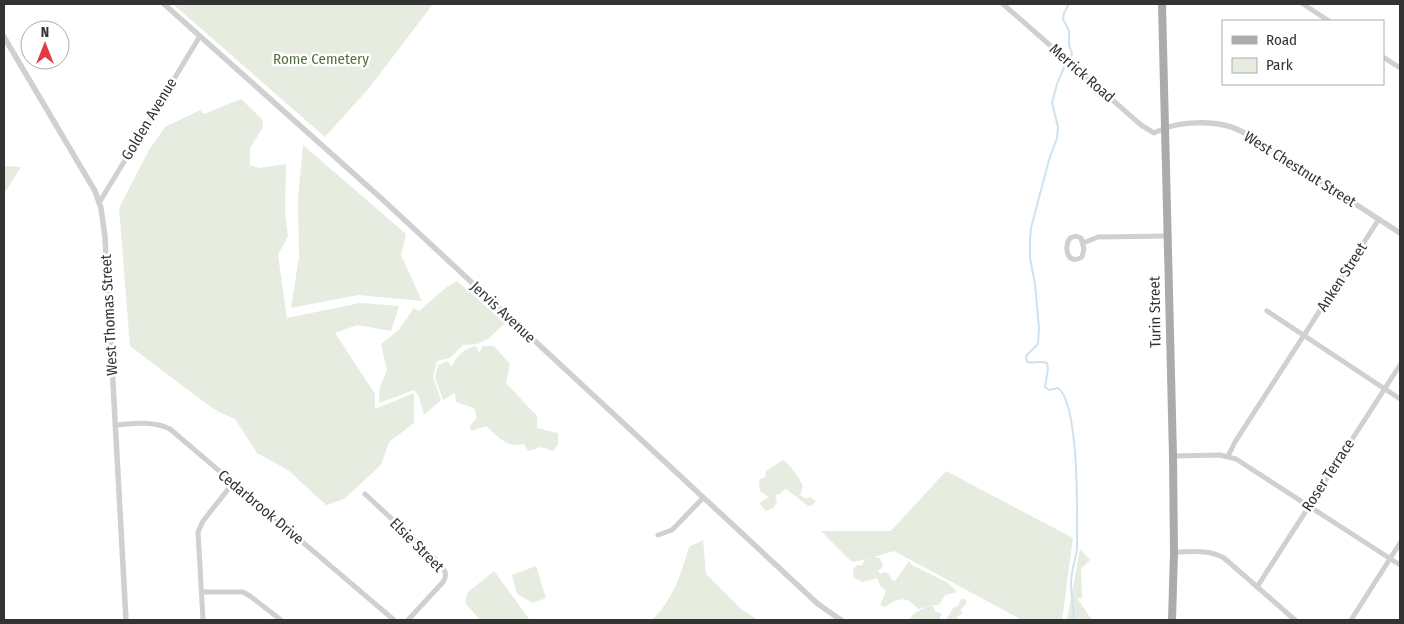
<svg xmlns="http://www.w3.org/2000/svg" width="1404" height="624" viewBox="0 0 1404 624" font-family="'Fira Sans Condensed',sans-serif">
	<rect width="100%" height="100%" fill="#fff"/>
	<g fill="#e6ecdf">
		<path d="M173,4H433L369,88L325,137Z"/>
		<path d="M241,99L262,119L263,127L250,148V165L259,168L286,164L285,212L288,236L278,255L287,318L360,303L399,306L391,331L357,325L335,333L375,394V409L414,393V423L389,442L381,465L344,499L326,505L288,470L257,453L235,419L219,412L204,402L130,346L119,208L149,150L165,127L200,110L204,114Z"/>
		<path d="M303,145L406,234L401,255L422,301L358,295L291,308L299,257L298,199Z"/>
		<path d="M4,166L21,167L4,194Z"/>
		<path d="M457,281L505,323L488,339L477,344L463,345L450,358L437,361L433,377L441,400L424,415L419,397L414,390L379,403L380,387L387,370L381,344L398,331L414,308L419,311L448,286Z"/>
		<path d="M476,346L479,353L483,346H494L510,364L506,383L537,416V428L558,433V445L553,451L541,447L528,451L524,444C506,448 499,437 486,426L471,431L470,426L477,418L474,408L456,402L455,393L443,400L435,378L438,365L447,361L452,367C457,354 463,350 476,346Z"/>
		<path d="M783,460C792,467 798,476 803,486L800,495L806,499L810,497L816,501L811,506L807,505L786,489L783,490L780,494L775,495L777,502L773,508L766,511L759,503L769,497L761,492L759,486L760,479L765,477L766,471Z"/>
		<path d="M946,471L1073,538L1062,620H1022L894,551L874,557L880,558L883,566L878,571L881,574L883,572L888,573L892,580L895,581L909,561L912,565L948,583L957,592L945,595L939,605H933L935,611L942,614L940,617L941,620H909C914,611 924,608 933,605L918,609C907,596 899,597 885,607L880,605L886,591L881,587L877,578L862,582L854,578L853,570L857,565H862L864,561L868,559L852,562L821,531H891Z"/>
		<path d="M703,540L706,574L741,609L758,620H652C673,600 681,574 689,547Z"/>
		<path d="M1080,549L1090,560L1081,569L1082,599L1077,598L1092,620H1067Z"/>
		<path d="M536,566L546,598L533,603L517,594L512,575Z"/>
		<path d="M494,571L530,620H480L465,603L467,593Z"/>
		<path d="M961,599H965L967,603L961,609L962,614L958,616L957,620H946L953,608L958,606Z"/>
	</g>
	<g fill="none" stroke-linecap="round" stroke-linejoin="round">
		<g stroke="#cfe2ee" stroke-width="2">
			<path d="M1069,4L1064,13L1063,19L1069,31V45L1072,53L1071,57"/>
			<path d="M1065,65L1057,84L1052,103L1058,127L1057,138L1049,160L1031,228L1030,240V258L1035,284L1039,328L1038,344L1026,356L1027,362C1034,364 1040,360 1047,363L1048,369L1045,387L1049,390L1058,388C1080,404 1077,519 1077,548C1076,559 1071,571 1071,582C1071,595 1074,608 1074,620"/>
		</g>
		<g stroke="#d0d0d0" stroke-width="5">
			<path d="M1003,4L1141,125L1154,133L1165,128"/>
			<path d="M1303,4L1329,21"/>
			<path d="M1383,57L1400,68"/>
			<path d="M99,203L200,36"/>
			<path d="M1076,236L1081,238L1084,249L1082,257C1068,266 1063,248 1070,238Z"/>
			<path d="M1083,243L1098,237L1167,236"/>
			<path d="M1267,311L1400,399"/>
			<path d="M115,425C133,424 153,420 170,429L394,620"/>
			<path d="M1173,456L1220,455L1236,459L1400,565"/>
			<path d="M1228,456L1235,442L1379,219"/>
			<path d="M365,494L437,561C443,568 449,573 443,582L408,620"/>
			<path d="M658,535L672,530L703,498"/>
			<path d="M1174,552C1192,552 1208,549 1224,558L1295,620"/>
			<path d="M1257,587L1400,365"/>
			<path d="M202,592H243L250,596L281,620"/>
			<path d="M203,620L198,532L203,521L233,483"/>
			<path d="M1351,620L1400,543"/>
		</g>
		<g stroke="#d0d0d0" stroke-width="5.5">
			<path d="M164,4L382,199L818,604L841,620"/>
			<path d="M4,37L95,191L101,208L105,237L126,620"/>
			<path d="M1165,128C1183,122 1209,121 1228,126C1237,128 1246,134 1254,138L1400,233"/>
		</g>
		<path stroke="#ababab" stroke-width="8" d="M1162,4L1173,456L1174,552L1172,620"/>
	</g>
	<g text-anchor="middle" stroke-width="5" stroke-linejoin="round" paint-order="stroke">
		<g font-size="15" fill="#56703f" stroke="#fff">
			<text x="321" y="64">Rome Cemetery</text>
		</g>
		<g font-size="15" fill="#333" stroke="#fff">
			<text transform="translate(1082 73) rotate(41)" y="5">Merrick Road</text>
			<text transform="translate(149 119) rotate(-59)" y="5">Golden Avenue</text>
			<text transform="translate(1300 169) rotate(32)" y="5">West Chestnut Street</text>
			<text transform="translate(1342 277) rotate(-57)" y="5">Anken Street</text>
			<text transform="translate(503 312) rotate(43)" y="5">Jervis Avenue</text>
			<text transform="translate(1155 312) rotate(-91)" y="5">Turin Street</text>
			<text transform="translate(109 315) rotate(-93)" y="5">West Thomas Street</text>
			<text transform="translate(1328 475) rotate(-57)" y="5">Roser Terrace</text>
			<text transform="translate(261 507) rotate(40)" y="5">Cedarbrook Drive</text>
			<text transform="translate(417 545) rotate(45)" y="5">Elsie Street</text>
		</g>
	</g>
	<rect width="1404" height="624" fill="none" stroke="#333333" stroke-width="10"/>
	<rect x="1222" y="20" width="162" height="65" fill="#ffffff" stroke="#adadad"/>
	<rect x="1232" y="36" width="25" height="8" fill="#ababab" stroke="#adadad"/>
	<text x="1266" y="45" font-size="15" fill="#333333">Road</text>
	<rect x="1232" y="58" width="25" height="15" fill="#e6ecdf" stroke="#adadad"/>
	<text x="1266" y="70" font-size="15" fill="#333333">Park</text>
	<g transform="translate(45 45)"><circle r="24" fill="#ffffff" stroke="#adadad"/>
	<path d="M0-4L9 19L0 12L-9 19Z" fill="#e63946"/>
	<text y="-8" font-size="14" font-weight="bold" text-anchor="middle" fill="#333333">N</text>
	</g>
</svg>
